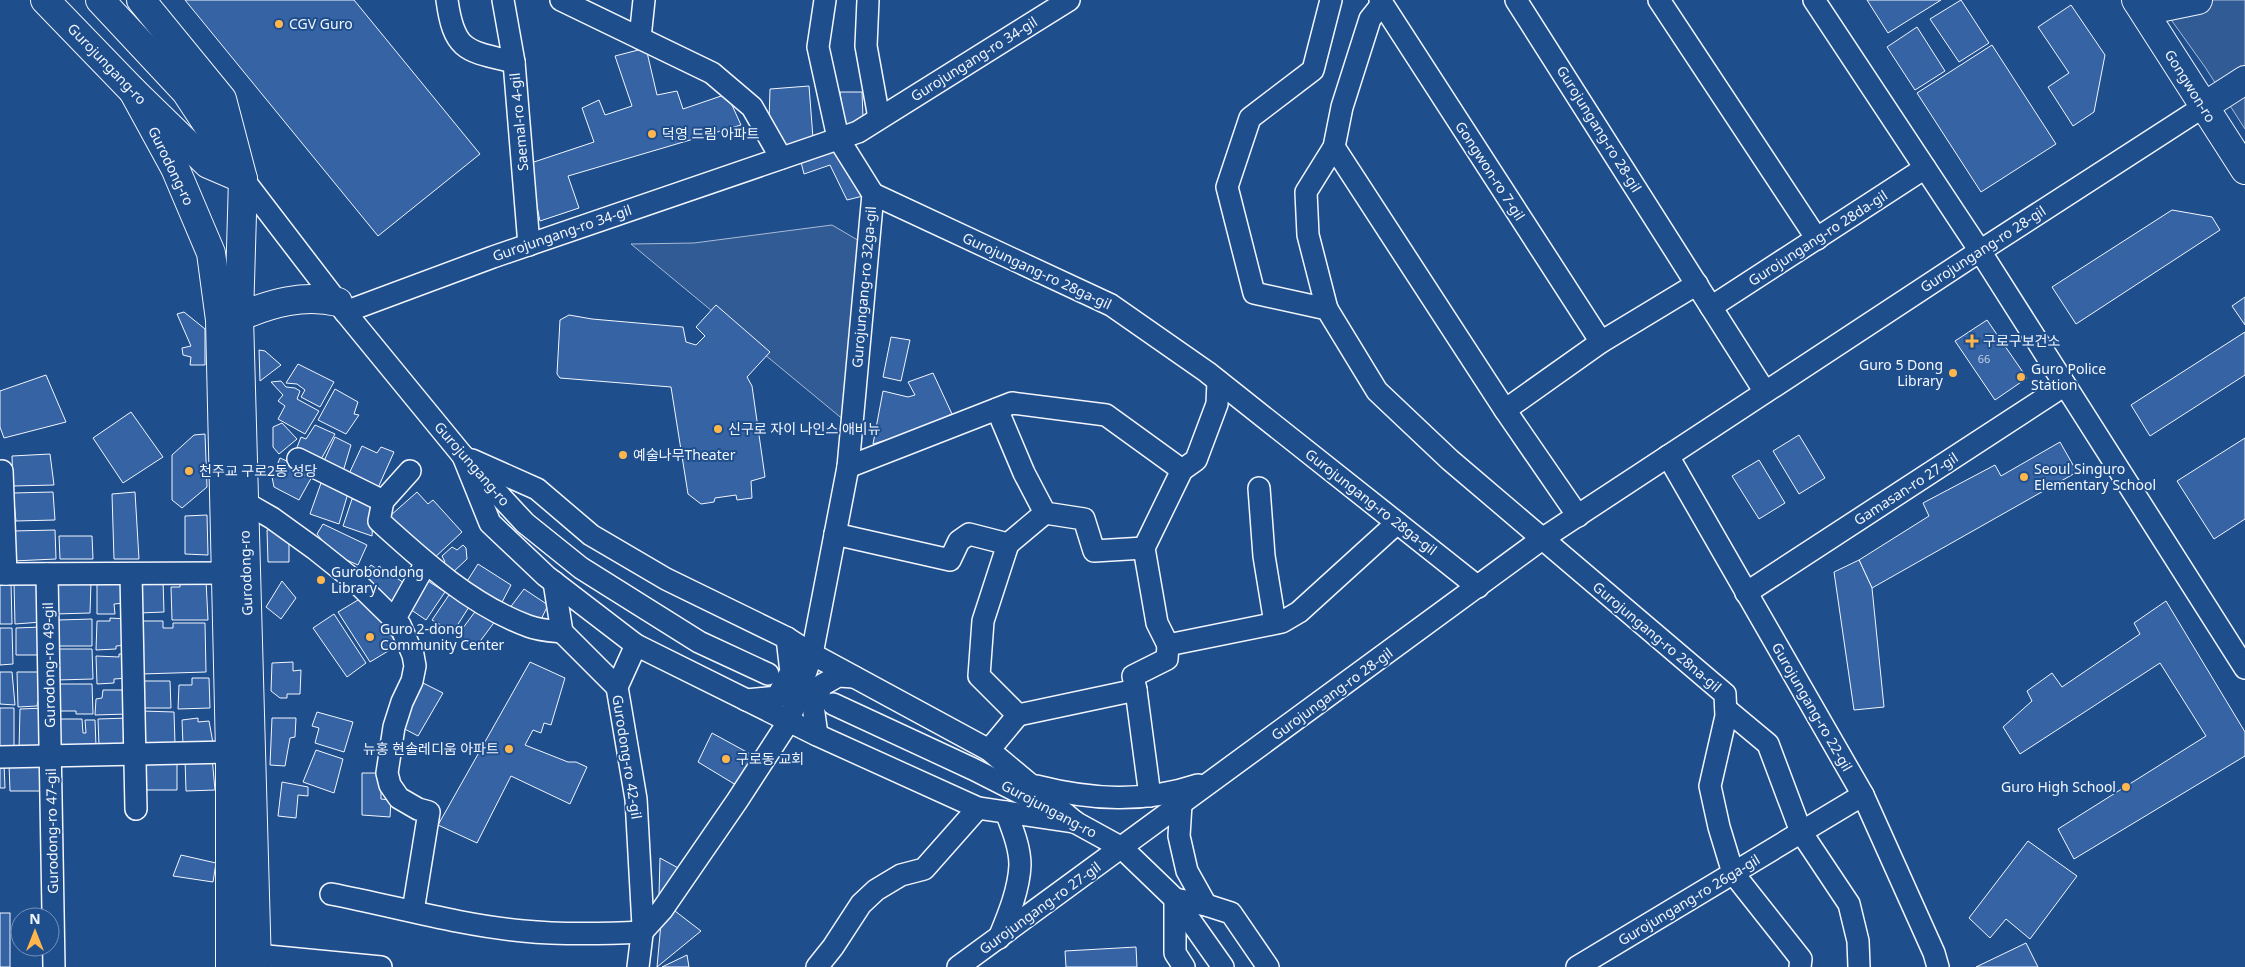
<svg xmlns="http://www.w3.org/2000/svg" width="2245" height="967" viewBox="0 0 2245 967" font-family="'Noto Sans','Noto Sans KR',sans-serif">
	<rect width="100%" height="100%" fill="#1f4e8c"/>
	<g fill="#305b95" stroke="#a8bbd7">
		<path d="M2157,0H2245V129L2205,67Z"/>
		<path d="M832,225L861,242L845,421L631,244L694,243Z"/>
	</g>
	<g fill="#3563a3" stroke="#f2f6ff">
		<path d="M185,0H354L480,154L378,236Z"/>
		<path d="M1867,0H1941L1888,33Z"/>
		<path d="M1961,0L1989,43L1959,62L1930,19Z"/>
		<path d="M2071,5L2105,55L2094,112L2073,126L2048,87L2069,73L2038,27Z"/>
		<path d="M1917,27L1945,71L1915,90L1887,47Z"/>
		<path d="M1992,45L2056,144L1981,192L1917,93Z"/>
		<path d="M646,48L657,95L677,91L683,109L727,94L741,125L568,176L579,208L540,221L528,164L594,142L582,108L599,100L605,115L632,106L615,56Z"/>
		<path d="M809,86L813,138L785,147L769,121L770,89Z"/>
		<path d="M840,92H862L863,118L845,128Z"/>
		<path d="M835,150L863,196L847,200L830,165L804,174L801,162Z"/>
		<path d="M2172,210L2212,217L2220,230L2076,324L2052,287Z"/>
		<path d="M2245,297V325L2232,306Z"/>
		<path d="M716,305L770,352L747,377L752,386L765,477L751,481L752,498L737,500L736,495L715,498L714,502L701,504L688,494L671,387L560,378L557,374L560,320L569,315L592,319L683,327L686,342L696,345L705,336L696,327Z"/>
		<path d="M184,312L205,329V365H190L191,357L183,355L182,348L191,346L177,314Z"/>
		<path d="M1987,320L2027,378L1995,400L1955,341Z"/>
		<path d="M2245,332V375L2150,436L2131,405Z"/>
		<path d="M891,337L910,340L901,381L883,377Z"/>
		<path d="M259,350L265,351L281,365L260,381Z"/>
		<path d="M298,364L334,382L320,407L301,397L305,390L297,384L286,383Z"/>
		<path d="M933,373L952,414L919,430L873,444L883,391L908,397L915,395L908,382Z"/>
		<path d="M46,375L66,422L4,438L0,427V391Z"/>
		<path d="M281,381L286,387L295,388L300,391L297,399L319,411L305,434L278,419L285,406L278,401L283,395L271,382Z"/>
		<path d="M335,389L358,402L354,414L359,415L346,434L318,420Z"/>
		<path d="M131,412L163,457L123,483L93,438Z"/>
		<path d="M282,423L297,439L279,454L273,447V427Z"/>
		<path d="M315,425L335,434L319,463L296,450L301,437L306,439Z"/>
		<path d="M205,434L207,487L182,508L172,500V455L194,435Z"/>
		<path d="M1799,435L1825,478L1799,494L1773,451Z"/>
		<path d="M335,437L351,445L342,475L323,463Z"/>
		<path d="M2245,438V519L2214,539L2177,481Z"/>
		<path d="M2060,442L2077,472L1872,588L1859,560L1929,516L1923,503L1995,465L2001,476Z"/>
		<path d="M362,446L377,453L381,447L394,452L377,490L348,476Z"/>
		<path d="M50,454L54,485L13,486L12,456Z"/>
		<path d="M280,458L314,473L299,500L274,487L272,477Z"/>
		<path d="M1759,460L1785,503L1759,519L1732,476Z"/>
		<path d="M321,483L348,493L339,524L310,514Z"/>
		<path d="M53,492L55,520L16,521L13,493Z"/>
		<path d="M135,492L139,559H114L112,494Z"/>
		<path d="M417,492L428,504L433,500L462,532L432,560L390,516Z"/>
		<path d="M352,499L374,504L372,536L343,526Z"/>
		<path d="M207,515L208,555L185,554V516Z"/>
		<path d="M323,524L367,545L358,565L333,554L317,534Z"/>
		<path d="M278,529L289,537V562H268L267,530Z"/>
		<path d="M55,530L56,559L13,561L12,531Z"/>
		<path d="M59,536H92L93,559H60Z"/>
		<path d="M463,545L466,548L467,559L450,575L440,566L445,562L442,556L452,547L457,550Z"/>
		<path d="M1859,560L1872,588L1884,707L1854,710L1834,572Z"/>
		<path d="M478,564L511,585L499,608L464,586Z"/>
		<path d="M371,565L377,569L379,566L407,585L393,603L362,576Z"/>
		<path d="M163,580L164,612L139,613L137,581Z"/>
		<path d="M180,580H206L208,620H172L171,587H180Z"/>
		<path d="M282,581L296,598L281,619L266,607Z"/>
		<path d="M428,581L445,592L426,620L410,609Z"/>
		<path d="M91,582L90,613L55,614L54,583Z"/>
		<path d="M11,583L12,624H0V584Z"/>
		<path d="M14,583H42V622L15,624Z"/>
		<path d="M125,583V603L114,604L115,614H97V584Z"/>
		<path d="M524,589L548,605L537,628L509,609Z"/>
		<path d="M449,595L469,607L453,632L432,620Z"/>
		<path d="M363,597L398,645L370,662L338,612Z"/>
		<path d="M2166,601L2245,732V756L2074,859L2058,829L2206,736L2160,663L2020,754L2003,727L2032,701L2027,691L2052,673L2062,687L2140,634L2134,623Z"/>
		<path d="M477,609L496,620L475,648L457,636Z"/>
		<path d="M334,614L366,663L347,677L313,628Z"/>
		<path d="M110,618L126,619L128,645L116,646V649L96,650L97,621H110Z"/>
		<path d="M92,619V646H59L58,620Z"/>
		<path d="M139,621H163V628H173V623H205L206,672L141,674Z"/>
		<path d="M41,627L43,655H16V628Z"/>
		<path d="M0,628H12L13,664L0,665Z"/>
		<path d="M58,649H92L93,679L57,680Z"/>
		<path d="M119,654H127L128,678L114,679V683L97,684L96,656L119,657Z"/>
		<path d="M293,662V671L301,670L300,694H287V698H280L271,691L272,663Z"/>
		<path d="M530,662L565,678L551,725L544,723L541,733L533,730L525,745L568,762H576L587,767L570,804L511,776L477,843L438,825Z"/>
		<path d="M0,672H12L15,705L0,704Z"/>
		<path d="M17,672H44L45,700L38,701L37,706L18,707Z"/>
		<path d="M192,678H209L210,708L178,709L179,685H192Z"/>
		<path d="M142,681H170L171,708H142Z"/>
		<path d="M419,681L443,693L418,736L399,726Z"/>
		<path d="M58,684H92L93,714H76V711H59Z"/>
		<path d="M103,690H127L128,714L95,715L96,699L102,698Z"/>
		<path d="M0,708H14V748L0,749Z"/>
		<path d="M45,708L41,750H19L20,709Z"/>
		<path d="M142,711L174,712L175,744L143,743Z"/>
		<path d="M317,712L353,722L344,752L315,743L319,728L312,726Z"/>
		<path d="M129,718L130,745L99,746L98,719Z"/>
		<path d="M198,718V722L209,721L213,743L183,745L182,720Z"/>
		<path d="M272,718H296L295,737L290,738L285,766L270,765Z"/>
		<path d="M60,719H82L83,733H86L85,720H95L96,746H59Z"/>
		<path d="M712,733L754,756L736,785L698,762Z"/>
		<path d="M316,750L343,759L334,793L303,782Z"/>
		<path d="M212,757L215,790L186,791L185,758Z"/>
		<path d="M41,761L43,791H10L9,764Z"/>
		<path d="M177,761V790H144L143,762Z"/>
		<path d="M4,763L5,788H0V764Z"/>
		<path d="M362,773H381V799L391,800L390,817L362,815Z"/>
		<path d="M282,782L308,787V796L298,795L296,818L278,816Z"/>
		<path d="M2028,841L2077,876L2030,939L2006,919L1990,938L1969,918Z"/>
		<path d="M181,855L216,863L213,882L173,876Z"/>
		<path d="M660,858L680,869L664,897L659,895Z"/>
		<path d="M675,911L701,931L657,967L661,923Z"/>
		<rect x="0" y="913" width="10" height="54"/>
		<path d="M2026,943L2038,967H1976Z"/>
		<path d="M1136,947L1137,967H1066L1065,951Z"/>
		<path d="M687,955L689,967H662Z"/>
	</g>
	<g fill="none" stroke-linecap="round" stroke-linejoin="round">
		<defs>
			<g id="minor">
				<path d="M447,0C454,52 467,51 514,62"/>
				<path d="M503,0L514,62L529,245"/>
				<path d="M561,0L712,73L752,107L781,158"/>
				<path d="M868,0L866,46L879,118"/>
				<path d="M1331,0L1313,70L1250,118L1227,187L1254,293L1327,309L1377,391L1450,460L1725,694L1726,716L1710,786L1719,827L1733,873L1801,959L1800,967"/>
				<path d="M1380,0L1601,342"/>
				<path d="M1516,0L1765,392"/>
				<path d="M1659,0L1817,239"/>
				<path d="M1814,0L1980,251L2245,668"/>
				<path d="M640,38L644,0"/>
				<path d="M1334,147L1505,410L1578,516"/>
				<path d="M243,179L345,312L463,456L525,523L581,568L699,642L768,674"/>
				<path d="M873,194L1111,305L1207,372L1478,587"/>
				<path d="M1711,307L1925,168"/>
				<path d="M1327,309L1308,235L1306,192L1334,147L1342,107L1370,19L1382,4"/>
				<path d="M345,312L493,257L858,132L1069,0"/>
				<path d="M997,409L1024,473L1045,513L1084,519L1094,551L1144,548"/>
				<path d="M1505,410L1601,342L1697,284"/>
				<path d="M463,456L490,523L546,576L636,645L817,735L978,808L1075,822"/>
				<path d="M1668,456L1863,795L1934,953L1938,967"/>
				<path d="M298,459L383,501L410,471"/>
				<path d="M472,460L537,489L591,535L666,579L787,638L812,654L989,750L1075,822"/>
				<path d="M848,467L1012,403L1106,415L1182,470"/>
				<path d="M2,471L6,574"/>
				<path d="M1259,488L1264,556L1275,623"/>
				<path d="M383,501L379,521C423,561 471,605 528,626C538,630 551,631 562,632"/>
				<path d="M244,502L272,518L315,549L355,581L400,625L413,655L415,666L412,681L402,702L394,727L387,773L390,785L399,798L418,809L429,812L413,911"/>
				<path d="M835,534L950,560L959,541L969,534L1008,544L1045,513"/>
				<path d="M1008,544L983,621L979,676L1018,715L1136,690L1133,676L1167,659L1168,645L1282,622L1299,612L1397,523"/>
				<path d="M0,574L225,573"/>
				<path d="M47,574L54,967"/>
				<path d="M131,574L136,809"/>
				<path d="M554,582L562,632L617,687"/>
				<path d="M1746,593L2065,385"/>
				<path d="M394,620L426,563"/>
				<path d="M636,645L617,687L636,799L643,926L638,967"/>
				<path d="M1168,645L1157,623L1144,548L1182,470L1196,460L1217,404L1218,381"/>
				<path d="M1136,690L1150,796"/>
				<path d="M746,700L777,697L791,672L787,638"/>
				<path d="M833,704L973,769L1042,804L1122,848L1175,899L1223,967"/>
				<path d="M1726,709L1768,744L1801,832L1849,904L1858,941L1859,967"/>
				<path d="M817,735L813,706L822,685L838,676L854,677"/>
				<path d="M989,750L1018,715"/>
				<path d="M0,757L230,752"/>
				<path d="M1036,786C1091,800 1144,803 1198,785"/>
				<path d="M1181,804L1179,836L1187,871L1206,905"/>
				<path d="M331,894C394,906 458,925 523,931C563,935 602,934 642,932L662,910L737,801L789,721L812,654L848,467L873,194L838,138L818,47L825,0"/>
				<path d="M999,938C1008,916 1019,890 1020,865C1020,847 1012,828 1006,812"/>
				<path d="M257,955L381,967"/>
				<path d="M817,967L833,947L861,904L876,890L901,875L924,869L978,808"/>
				<path d="M958,967L1542,539L1980,251L2203,107"/>
				<path d="M1184,967L1175,953V899L1206,905L1231,913L1268,967"/>
				<path d="M1577,967L1863,795"/>
			</g>
			<g id="major">
				<path d="M45,0L133,91L208,164L243,179"/>
				<path d="M100,0L186,92L230,159"/>
				<path d="M141,0L222,99L243,179L239,317L257,967"/>
				<path d="M2136,0L2245,170"/>
				<path d="M2137,1L2164,7L2198,0"/>
				<path d="M133,91L175,168L211,253L220,320L230,752V967"/>
				<path d="M2203,107L2245,80"/>
				<path d="M239,317C271,303 304,294 338,302"/>
			</g>
		</defs>
		<use href="#minor" stroke="#f2f6ff" stroke-width="24"/>
		<use href="#major" stroke="#f2f6ff" stroke-width="30"/>
		<use href="#minor" stroke="#1f4e8c" stroke-width="21"/>
		<use href="#major" stroke="#1f4e8c" stroke-width="28"/>
	</g>
	<g fill="#ffb74d" stroke="#1f4e8c" stroke-width="2">
		<circle cx="279" cy="24" r="5"/>
		<circle cx="652" cy="134" r="5"/>
		<path d="M1969.5 333.5h5v5h5v5h-5v5h-5v-5h-5v-5h5z"/>
		<circle cx="1953" cy="373" r="5"/>
		<circle cx="2021" cy="377" r="5"/>
		<circle cx="718" cy="429" r="5"/>
		<circle cx="623" cy="455" r="5"/>
		<circle cx="189" cy="471" r="5"/>
		<circle cx="2024" cy="477" r="5"/>
		<circle cx="321" cy="580" r="5"/>
		<circle cx="370" cy="637" r="5"/>
		<circle cx="509" cy="749" r="5"/>
		<circle cx="726" cy="759" r="5"/>
		<circle cx="2126" cy="787" r="5"/>
	</g>
	<g text-anchor="middle" stroke-width="4" stroke-linejoin="round" paint-order="stroke">
		<g font-size="11" fill="#c3d1e8">
			<text x="1984" y="363">66</text>
		</g>
		<g font-size="14" fill="#f2f6ff" stroke="#1f4e8c" text-anchor="start">
			<text x="289" y="29">CGV Guro</text>
			<text x="662" y="139">덕영 드림 아파트</text>
			<text x="1983" y="346">구로구보건소</text>
			<text x="1943" y="370" text-anchor="end">Guro 5 Dong<tspan x="1943" dy="16">Library</tspan></text>
			<text x="2031" y="374">Guro Police<tspan x="2031" dy="16">Station</tspan></text>
			<text x="728" y="434">신구로 자이 나인스 애비뉴</text>
			<text x="633" y="460">예술나무Theater</text>
			<text x="2034" y="474">Seoul Singuro<tspan x="2034" dy="16">Elementary School</tspan></text>
			<text x="199" y="476">천주교 구로2동 성당</text>
			<text x="331" y="577">Gurobondong<tspan x="331" dy="16">Library</tspan></text>
			<text x="380" y="634">Guro 2-dong<tspan x="380" dy="16">Community Center</tspan></text>
			<text x="499" y="754" text-anchor="end">뉴홍 현솔레디움 아파트</text>
			<text x="736" y="764">구로동 교회</text>
			<text x="2116" y="792" text-anchor="end">Guro High School</text>
		</g>
		<g font-size="14" fill="#f2f6ff" stroke="#1f4e8c">
			<text transform="translate(974 59) rotate(-32)" y="5">Gurojungang-ro 34-gil</text>
			<text transform="translate(107 64) rotate(46)" y="5">Gurojungang-ro</text>
			<text transform="translate(2190 86) rotate(58)" y="5">Gongwon-ro</text>
			<text transform="translate(519 122) rotate(-95)" y="5">Saemal-ro 4-gil</text>
			<text transform="translate(1599 129) rotate(58)" y="5">Gurojungang-ro 28-gil</text>
			<text transform="translate(171 166) rotate(64)" y="5">Gurodong-ro</text>
			<text transform="translate(1490 171) rotate(57)" y="5">Gongwon-ro 7-gil</text>
			<text transform="translate(562 233) rotate(-19)" y="5">Gurojungang-ro 34-gil</text>
			<text transform="translate(1818 238) rotate(-33)" y="5">Gurojungang-ro 28da-gil</text>
			<text transform="translate(1983 249) rotate(-33)" y="5">Gurojungang-ro 28-gil</text>
			<text transform="translate(1037 271) rotate(25)" y="5">Gurojungang-ro 28ga-gil</text>
			<text transform="translate(864 287) rotate(-85)" y="5">Gurojungang-ro 32ga-gil</text>
			<text transform="translate(472 464) rotate(49)" y="5">Gurojungang-ro</text>
			<text transform="translate(1906 489) rotate(-33)" y="5">Gamasan-ro 27-gil</text>
			<text transform="translate(1371 502) rotate(38)" y="5">Gurojungang-ro 28ga-gil</text>
			<text transform="translate(246 573) rotate(-92)" y="5">Gurodong-ro</text>
			<text transform="translate(1657 637) rotate(40)" y="5">Gurojungang-ro 28na-gil</text>
			<text transform="translate(49 665) rotate(-91)" y="5">Gurodong-ro 49-gil</text>
			<text transform="translate(1332 694) rotate(-36)" y="5">Gurojungang-ro 28-gil</text>
			<text transform="translate(1812 707) rotate(60)" y="5">Gurojungang-ro 22-gil</text>
			<text transform="translate(627 757) rotate(81)" y="5">Gurodong-ro 42-gil</text>
			<text transform="translate(1049 809) rotate(28)" y="5">Gurojungang-ro</text>
			<text transform="translate(52 831) rotate(-91)" y="5">Gurodong-ro 47-gil</text>
			<text transform="translate(1689 900) rotate(-31)" y="5">Gurojungang-ro 26ga-gil</text>
			<text transform="translate(1040 908) rotate(-36)" y="5">Gurojungang-ro 27-gil</text>
		</g>
	</g>
	<g transform="translate(35 932)"><circle r="24" fill="#1f4e8c" stroke="#7391ba"/>
	<path d="M0-4L9 19L0 12L-9 19Z" fill="#ffb74d"/>
	<text y="-8" font-size="14" font-weight="bold" text-anchor="middle" fill="#f2f6ff">N</text>
	</g>
</svg>
